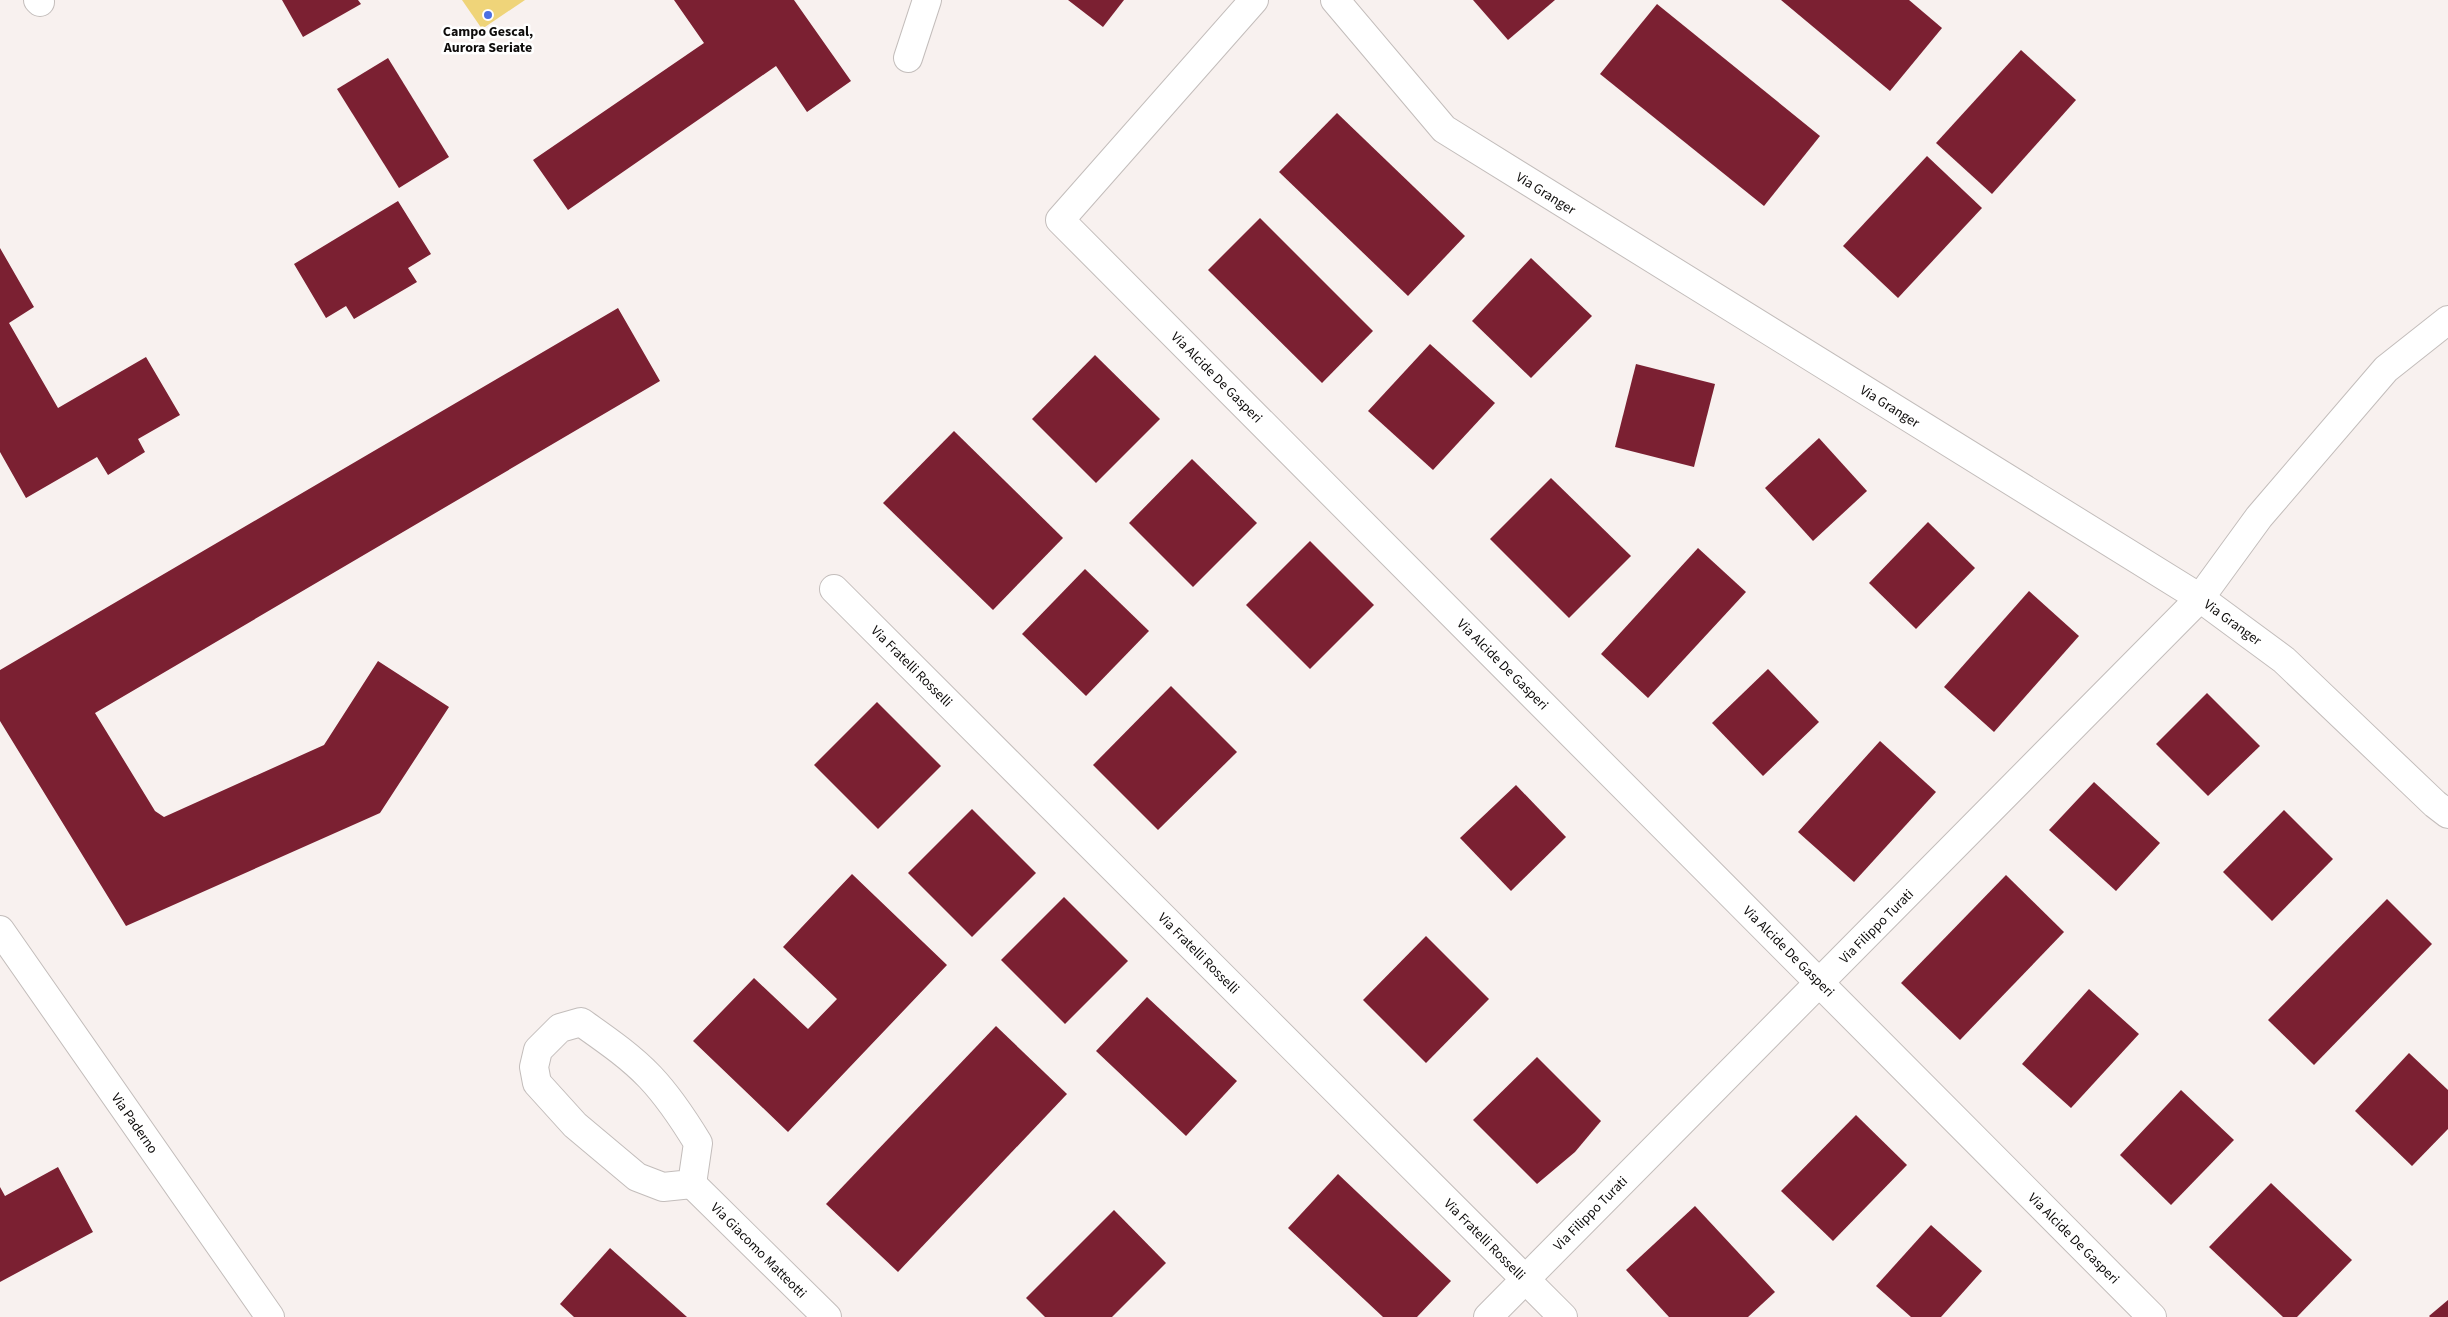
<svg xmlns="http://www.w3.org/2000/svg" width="2448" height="1317" viewBox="0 0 2448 1317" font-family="'Source Sans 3',sans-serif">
	<rect width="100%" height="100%" fill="#f8f1ef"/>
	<path fill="#efd479" d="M462,0H525L482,29Z"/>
	<g fill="#7b2032">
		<path d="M282,0H358L361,4L303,37Z"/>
		<path d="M674,0H794L851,81L807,112L776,66L568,210L533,160L704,43Z"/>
		<path d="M1068,0H1124L1103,27Z"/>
		<path d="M1473,0H1555L1508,40Z"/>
		<path d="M1781,0H1909L1942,28L1890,91Z"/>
		<path d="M1657,4L1820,136L1764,206L1600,74Z"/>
		<path d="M2021,50L2076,100L1992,194L1936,143Z"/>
		<path d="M388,58L449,157L399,188L337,89Z"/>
		<path d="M1337,113L1465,236L1408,296L1279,172Z"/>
		<path d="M1927,156L1982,208L1898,298L1843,246Z"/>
		<path d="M398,201L431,254L408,268L417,282L354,319L346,306L326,318L294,264Z"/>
		<path d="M1260,218L1373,331L1322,383L1208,270Z"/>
		<path d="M0,248L34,307L9,323L58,408L146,357L180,415L138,439L145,452L108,475L97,457L26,498L0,452Z"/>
		<path d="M1531,258L1592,316L1531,378L1472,321Z"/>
		<path d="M618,308L660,381L95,713L155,811L164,817L324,745L378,661L449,707L380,813L126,926L0,721V670Z"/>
		<path d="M1430,344L1495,403L1433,470L1368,411Z"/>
		<path d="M1095,355L1160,419L1096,483L1032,419Z"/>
		<path d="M1636,364L1715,384L1694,467L1615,447Z"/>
		<path d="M954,431L1063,538L993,610L883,503Z"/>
		<path d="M1819,438L1867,491L1813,541L1765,488Z"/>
		<path d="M1192,459L1257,523L1193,587L1129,523Z"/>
		<path d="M1551,478L1631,556L1569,618L1490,539Z"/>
		<path d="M1928,522L1975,568L1916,629L1869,583Z"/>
		<path d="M1310,541L1374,605L1310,669L1246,605Z"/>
		<path d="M1698,548L1746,592L1648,698L1601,654Z"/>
		<path d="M1085,569L1149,631L1086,696L1022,634Z"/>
		<path d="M2029,591L2079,636L1994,732L1944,687Z"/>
		<path d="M1768,669L1819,722L1763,776L1712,723Z"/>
		<path d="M1171,686L1237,752L1158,830L1093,765Z"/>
		<path d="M2207,693L2260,746L2208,796L2156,744Z"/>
		<path d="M877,702L941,766L878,829L814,765Z"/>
		<path d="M1880,741L1936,792L1854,882L1798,832Z"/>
		<path d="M2094,782L2160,843L2116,891L2049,830Z"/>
		<path d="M1516,785L1566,837L1511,891L1460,838Z"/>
		<path d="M972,809L1036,873L972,937L908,873Z"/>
		<path d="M2284,810L2333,859L2272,921L2223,872Z"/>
		<path d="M852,874L947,965L788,1132L693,1041L754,978L808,1029L837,999L783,947Z"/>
		<path d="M2006,875L2064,932L1960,1040L1901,983Z"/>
		<path d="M1064,897L1128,961L1065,1024L1001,960Z"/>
		<path d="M2387,899L2432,944L2314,1065L2268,1020Z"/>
		<path d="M1426,936L1489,999L1426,1063L1363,1000Z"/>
		<path d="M2089,989L2139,1034L2071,1108L2022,1064Z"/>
		<path d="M1147,997L1237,1081L1186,1136L1096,1051Z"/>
		<path d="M996,1026L1067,1094L898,1272L826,1204Z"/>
		<path d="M2409,1053L2448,1090V1129L2412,1166L2355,1111Z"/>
		<path d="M1537,1057L1601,1121L1575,1152L1537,1184L1473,1120Z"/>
		<path d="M2181,1090L2234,1140L2171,1205L2120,1155Z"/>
		<path d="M1856,1115L1907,1165L1833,1241L1781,1191Z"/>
		<path d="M58,1167L93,1232L0,1282V1187L5,1196Z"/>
		<path d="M1338,1174L1451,1281L1417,1317H1383L1288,1228Z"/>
		<path d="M2271,1183L2352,1260L2297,1317H2283L2209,1247Z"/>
		<path d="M1695,1206L1775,1292L1748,1317H1669L1626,1270Z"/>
		<path d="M1114,1210L1166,1263L1112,1317H1045L1026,1298Z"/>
		<path d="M1931,1225L1982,1271L1941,1317H1911L1876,1286Z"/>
		<path d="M610,1248L687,1317H574L560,1304Z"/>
		<path d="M2448,1300V1317H2430L2429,1316Z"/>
	</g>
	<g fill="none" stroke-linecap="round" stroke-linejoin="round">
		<defs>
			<g id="minor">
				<path d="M38,0L40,2"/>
				<path d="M1254,0L1060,220L2152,1317"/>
				<path d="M1335,0L1444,129L2200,598L2284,660L2435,804L2448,814"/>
				<path d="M908,58L927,0"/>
				<path d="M834,589L1563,1317"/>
				<path d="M0,930L270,1317"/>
				<path d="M581,1022C605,1039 630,1056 650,1077C669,1097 684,1120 698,1143L692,1184L663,1187L637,1177L575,1125L537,1083L534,1067L538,1050L560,1028Z"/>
				<path d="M692,1184L827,1317"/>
				<path d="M1488,1317L2200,598L2259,517L2386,369L2448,320"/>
			</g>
		</defs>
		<use href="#minor" stroke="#c3bdbb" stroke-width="30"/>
		<use href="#minor" stroke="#fff" stroke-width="28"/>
	</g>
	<circle fill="#4b6fe3" stroke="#fff" stroke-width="2" cx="488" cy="15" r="5"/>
	<g text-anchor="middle" stroke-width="5" stroke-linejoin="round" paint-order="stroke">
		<g font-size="14" font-weight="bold" fill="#0e0c0b" stroke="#fff">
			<text x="488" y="36">Campo Gescal,<tspan x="488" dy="16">Aurora Seriate</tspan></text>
		</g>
		<g font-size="14" fill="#0e0c0b" stroke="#fff">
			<text transform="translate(1546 193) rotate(32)" y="5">Via Granger</text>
			<text transform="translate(1217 377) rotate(45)" y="5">Via Alcide De Gasperi</text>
			<text transform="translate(1890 406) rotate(32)" y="5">Via Granger</text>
			<text transform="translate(2233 622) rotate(36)" y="5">Via Granger</text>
			<text transform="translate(1503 664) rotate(45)" y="5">Via Alcide De Gasperi</text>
			<text transform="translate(912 666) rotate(45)" y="5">Via Fratelli Rosselli</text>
			<text transform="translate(1876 926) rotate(-45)" y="5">Via Filippo Turati</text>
			<text transform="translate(1789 951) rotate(45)" y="5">Via Alcide De Gasperi</text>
			<text transform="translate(1199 953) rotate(45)" y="5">Via Fratelli Rosselli</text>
			<text transform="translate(135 1123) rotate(55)" y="5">Via Paderno</text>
			<text transform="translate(1590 1213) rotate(-45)" y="5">Via Filippo Turati</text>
			<text transform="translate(2074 1238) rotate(45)" y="5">Via Alcide De Gasperi</text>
			<text transform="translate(1485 1239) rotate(45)" y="5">Via Fratelli Rosselli</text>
			<text transform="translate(759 1250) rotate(45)" y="5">Via Giacomo Matteotti</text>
		</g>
	</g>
</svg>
